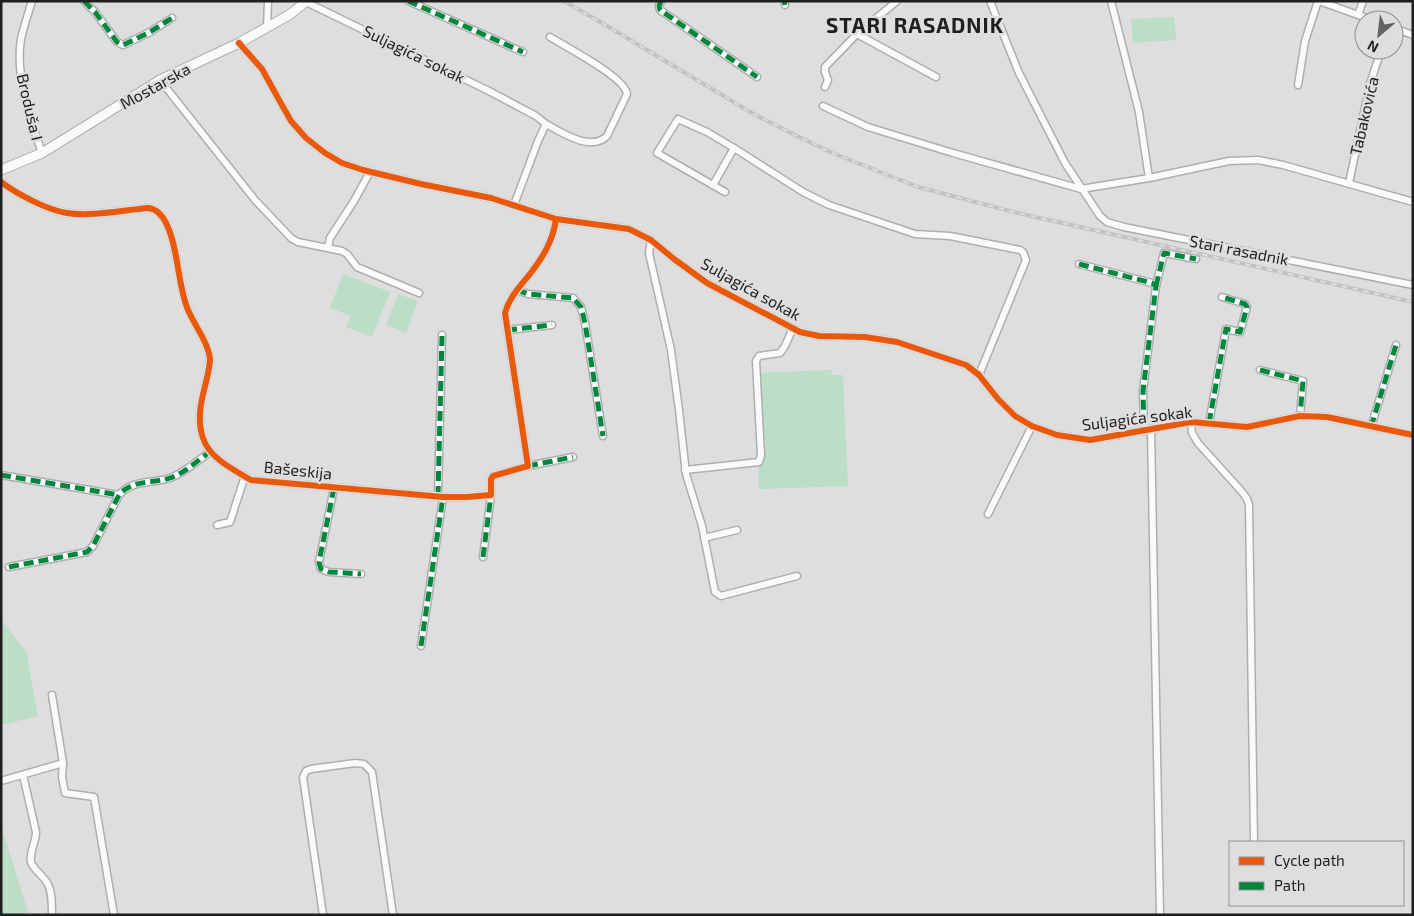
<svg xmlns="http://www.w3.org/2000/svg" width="1414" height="916" viewBox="0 0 1414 916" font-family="'Exo 2',sans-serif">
	<rect width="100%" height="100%" fill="#dfdedf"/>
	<g fill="#bcddc6">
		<path d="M1174,17L1176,40L1133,43L1131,19Z"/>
		<path d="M343,274L390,292L372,337L346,327L351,316L330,308Z"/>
		<path d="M398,294L418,301L406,333L386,325Z"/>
		<path d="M832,370V375H843L848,486L759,489L755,373Z"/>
		<path d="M1,620L26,651L38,716L1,725Z"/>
		<path d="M1,825L28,912L21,915H1Z"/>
	</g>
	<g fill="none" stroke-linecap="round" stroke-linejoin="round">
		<defs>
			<g id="street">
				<path d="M32,1C28,14 24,26 21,39C15,75 30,119 42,153"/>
				<path d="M84,1L95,12L117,42L123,45L150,32L172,18"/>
				<path d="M408,1L523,52"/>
				<path d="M661,1L659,6L660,10L757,77"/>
				<path d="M784,1L785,5"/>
				<path d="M990,1L1019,73L1065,163L1100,216L1107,222L1124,227L1413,285"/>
				<path d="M1319,1L1372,20"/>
				<path d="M306,2L487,90L536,116L546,124L538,141L514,205"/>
				<path d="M1358,15L1363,1"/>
				<path d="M267,28L268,1"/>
				<path d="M1394,28L1413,35"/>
				<path d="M857,34L936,77"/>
				<path d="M239,43L262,69L283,107L291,121L306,138L325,153L342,163L363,170L421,184L491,198L556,219L629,229L651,240L674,259L707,283L800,332L819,336L865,337L897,342L966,365L979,375L998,399L1015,416L1032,426L1057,435L1090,440L1191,422L1247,427L1300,416L1327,417L1413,435"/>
				<path d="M160,80L255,200L291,238L298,242L342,251L347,254L357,267L419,293"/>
				<path d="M1298,85L1305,41L1318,1"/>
				<path d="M825,87L828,80L825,72V67L857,34L897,1"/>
				<path d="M823,106L868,127L953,153L1081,189L1149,178L1139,112L1111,1"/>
				<path d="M546,124C562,133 591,152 607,136L627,94C625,77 566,47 550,37"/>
				<path d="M1149,178L1229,161L1258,160L1283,165L1413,202"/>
				<path d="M1,182C17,194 47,210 67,213C90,217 124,210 148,208C158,209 163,216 167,225C179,251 177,283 188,310C195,326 208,342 210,359C210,366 208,372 207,378C202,398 196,418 203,438C209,458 234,470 251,480L443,497H467L491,495V479L493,476L528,466L505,313C509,298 520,286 530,274C543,257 553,241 556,219"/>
				<path d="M1349,183L1370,84L1381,50"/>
				<path d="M713,185L734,148L803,192L829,205L915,234L950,236L1020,250L1023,252L1026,260L979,375"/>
				<path d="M725,192L657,153L678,119L707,132L734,148"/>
				<path d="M651,240L649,253L671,350L679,410L686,474L702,526L715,592L721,596L797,576"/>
				<path d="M328,247L330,238L354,201L370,172"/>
				<path d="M1079,264L1152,283L1156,286L1143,391L1144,431"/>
				<path d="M1156,286L1164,253L1196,259"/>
				<path d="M517,290L528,294L573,298L581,307L585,323L603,436"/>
				<path d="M507,330L552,325"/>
				<path d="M1260,370L1303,381L1300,416"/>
				<path d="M1191,422L1192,433L1198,443L1243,493L1247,499L1249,505L1254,842"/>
				<path d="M1209,423L1226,329L1240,332L1247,307L1245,304L1222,297"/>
				<path d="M1371,427L1396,345"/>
				<path d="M1151,429L1160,915"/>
				<path d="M528,466L573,457"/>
				<path d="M685,470L759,462L761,455L756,361L759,356L780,353L785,346L793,328"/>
				<path d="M1,475L119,495"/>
				<path d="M334,488L319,562L321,569L329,572L361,574"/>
				<path d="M438,496L442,335"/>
				<path d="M988,514L1032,426"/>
				<path d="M217,525L230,522L245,476"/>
				<path d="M704,538L737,530"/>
				<path d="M483,557L491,495"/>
				<path d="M9,567L87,552L93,546L119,495C133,479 152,484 170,478C185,473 198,460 210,452"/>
				<path d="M421,646L443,497"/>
				<path d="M52,695L63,763"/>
				<path d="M23,775L36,832C36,842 29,852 31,862C34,870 41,874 46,881C52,889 52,904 52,915"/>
				<path d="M1,781L63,763L62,777L65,793L94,797L114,915"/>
				<path d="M323,915L303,777L306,771L311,769L355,763L364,764L372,772L393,915"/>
			</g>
			<path id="secondary" d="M1,170L42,153L160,80L239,43L289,15L307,1"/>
		</defs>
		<use href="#street" stroke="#aeaeae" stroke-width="9"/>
		<use href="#secondary" stroke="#aeaeae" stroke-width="11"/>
		<use href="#street" stroke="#fafafa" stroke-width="6"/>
		<use href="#secondary" stroke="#fafafa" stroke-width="9"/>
		<defs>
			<path id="rail" d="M564,1L602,23L752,113L789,132L830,152L918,187L1018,213L1413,302"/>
		</defs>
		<use href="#rail" stroke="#c3c2c2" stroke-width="4"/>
		<use href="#rail" stroke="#e0dddf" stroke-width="2" stroke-dasharray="5.5" stroke-linecap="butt"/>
		<g stroke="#00873e" stroke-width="5" stroke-dasharray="10 5" stroke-linecap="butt">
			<path d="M84,1L95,12L117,42L123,45L150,32L172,18"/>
			<path d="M408,1L523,52"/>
			<path d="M661,1L659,6L660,10L757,77"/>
			<path d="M784,1L785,5"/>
			<path d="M1079,264L1152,283L1156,286L1143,391L1144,431"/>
			<path d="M1156,286L1164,253L1196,259"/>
			<path d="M517,290L528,294L573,298L581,307L585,323L603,436"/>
			<path d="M507,330L552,325"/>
			<path d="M1260,370L1303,381L1300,416"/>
			<path d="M1209,423L1226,329L1240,332L1247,307L1245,304L1222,297"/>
			<path d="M1371,427L1396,345"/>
			<path d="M528,466L573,457"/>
			<path d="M1,475L119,495"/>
			<path d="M334,488L319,562L321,569L329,572L361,574"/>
			<path d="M438,496L442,335"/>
			<path d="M483,557L491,495"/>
			<path d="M9,567L87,552L93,546L119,495C133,479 152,484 170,478C185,473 198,460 210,452"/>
			<path d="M421,646L443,497"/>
		</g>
		<defs>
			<g id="cycleway">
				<path d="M239,43L262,69L283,107L291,121L306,138L325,153L342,163L363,170L421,184L491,198L556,219L629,229L651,240L674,259L707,283L800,332L819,336L865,337L897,342L966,365L979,375L998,399L1015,416L1032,426L1057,435L1090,440L1191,422L1247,427L1300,416L1327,417L1413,435"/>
				<path d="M1,182C17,194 47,210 67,213C90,217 124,210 148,208C158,209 163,216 167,225C179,251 177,283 188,310C195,326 208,342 210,359C210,366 208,372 207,378C202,398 196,418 203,438C209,458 234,470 251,480L443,497H467L491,495V479L493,476L528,466L505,313C509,298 520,286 530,274C543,257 553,241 556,219"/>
			</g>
		</defs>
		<use href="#cycleway" stroke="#e0dddf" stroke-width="9"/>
		<use href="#cycleway" stroke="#e8590c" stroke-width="6"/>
	</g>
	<g text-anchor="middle" stroke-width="5" stroke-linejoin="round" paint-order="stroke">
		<g font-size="16" fill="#201f20" stroke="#e0dddf">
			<text transform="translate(414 54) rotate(26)" y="6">Suljagića sokak</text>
			<text transform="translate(155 86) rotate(-29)" y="6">Mostarska</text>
			<text transform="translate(30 107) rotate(77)" y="6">Broduša I</text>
			<text transform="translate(1364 116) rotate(-77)" y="6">Tabakovića</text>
			<text transform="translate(1239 250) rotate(11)" y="6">Stari rasadnik</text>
			<text transform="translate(751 289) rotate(29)" y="6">Suljagića sokak</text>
			<text transform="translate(1137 418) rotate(-7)" y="6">Suljagića sokak</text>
			<text transform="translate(298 470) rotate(6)" y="6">Bašeskija</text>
		</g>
		<g font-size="21" font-weight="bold" letter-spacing="1" fill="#201f20" stroke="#e0dddf">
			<text x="915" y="33">STARI RASADNIK</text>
		</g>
	</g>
	<rect width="1414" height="916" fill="none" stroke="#201f20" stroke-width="5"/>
	<rect x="1229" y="841" width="175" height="65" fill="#e0dddf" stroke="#939193"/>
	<rect x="1239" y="857" width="25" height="8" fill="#e8590c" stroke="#939193"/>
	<text x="1274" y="866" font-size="15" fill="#201f20">Cycle path</text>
	<rect x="1239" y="882" width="25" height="8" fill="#00873e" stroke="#939193"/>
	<text x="1274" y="891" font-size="15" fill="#201f20">Path</text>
	<g transform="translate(1379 35) rotate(208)"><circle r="24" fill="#e0dddf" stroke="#939193"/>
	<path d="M0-4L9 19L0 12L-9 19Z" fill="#636263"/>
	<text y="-8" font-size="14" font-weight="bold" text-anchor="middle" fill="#201f20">N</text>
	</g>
</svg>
